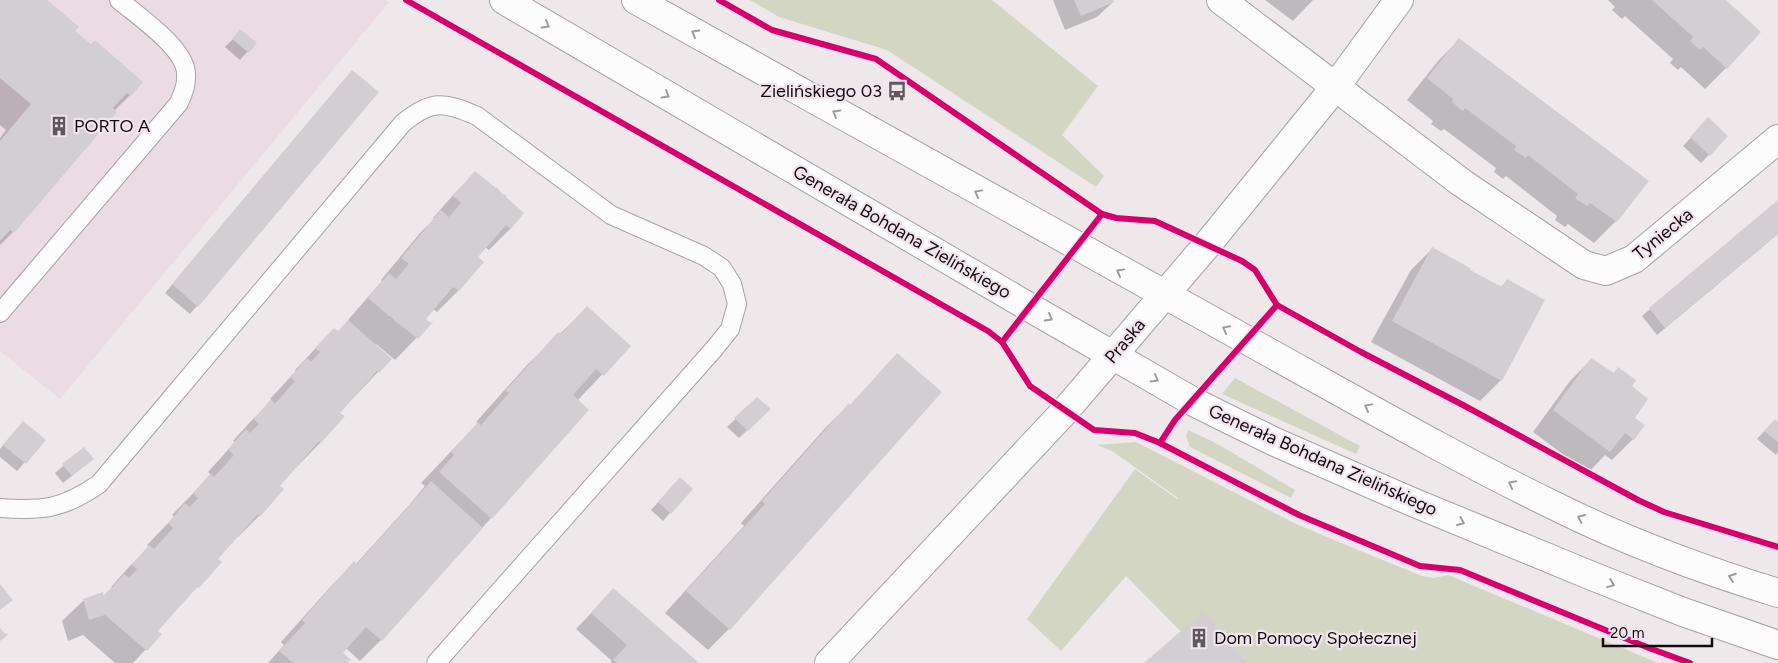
<svg xmlns="http://www.w3.org/2000/svg" width="1778" height="663" viewBox="0 0 1778 663" font-family="Figtree,sans-serif">
	<rect width="100%" height="100%" fill="#eee8eb"/>
	<path fill="#ebdce4" d="M0,0H384L389,2L60,399L0,351Z"/>
	<g fill="#d4d6c4">
		<path d="M750,0H992L1098,86L1062,135L1104,176L1096,187L887,50L779,17Z"/>
		<path d="M1235,378L1360,446L1356,454L1222,394Z"/>
		<path d="M1188,430L1214,442L1295,490L1291,498L1190,447L1186,436Z"/>
		<path d="M1136,442L1296,524L1370,555L1422,576L1434,578L1448,575L1658,663H1212L1126,576L1061,651L1027,619L1135,469L1177,499L1178,498L1112,451L1097,445Z"/>
	</g>
	<g fill="#0003">
		<path d="M0,0H45L130,95L114,111L13,232L0,245V138L6,130L0,125Z"/>
		<path d="M1053,0H1112L1113,2L1097,17L1065,30Z"/>
		<path d="M1265,0H1313L1293,21Z"/>
		<path d="M1608,0H1724L1726,68L1705,89L1681,67L1678,70L1670,63L1673,59L1625,16L1622,19L1612,10L1615,7Z"/>
		<path d="M233,39L255,43L240,60L225,47Z"/>
		<path d="M1459,40L1647,181L1616,221L1594,243L1568,224L1565,227L1555,220L1557,216L1506,176L1503,179L1494,172L1496,168L1444,129L1441,131L1431,124L1433,121L1407,100L1438,61Z"/>
		<path d="M345,79L197,306L190,314L165,293Z"/>
		<path d="M1701,127L1727,136L1701,163L1683,146Z"/>
		<path d="M475,173L511,228L489,250L485,247L476,258L482,262L458,291L437,312L433,309L425,319L430,324L395,360L376,344L375,346L378,372L339,413L343,417L320,443L278,486L259,516L238,537L237,536L216,559L220,562L157,631L160,634L133,663H115L83,635L68,641L62,621L84,600L103,597L112,587H111L128,568L149,547L147,545L174,517L172,515L211,475L208,472L235,442L233,441L250,422L272,401L270,399L296,371L295,370L334,329L338,333L349,321L348,320L382,281L381,280L420,233L434,219L433,218L454,194Z"/>
		<path d="M1778,202V234L1657,335L1642,316Z"/>
		<path d="M1432,249L1469,271L1501,287L1507,280L1501,380L1480,401L1371,342L1411,270Z"/>
		<path d="M587,308L629,346L577,401L491,518L381,640L360,661L346,648L341,653L347,663H268L284,645L281,642L333,584L354,563L356,564L411,503L425,486L421,483L478,423L476,422L528,364Z"/>
		<path d="M1591,360L1634,418L1633,439L1612,460L1605,455L1588,473L1533,432L1570,381Z"/>
		<path d="M757,399L761,417L739,438L727,427Z"/>
		<path d="M849,405L850,406L729,629L708,650L665,613L744,526L741,523L827,426Z"/>
		<path d="M1778,423V452L1776,455L1757,439L1767,428Z"/>
		<path d="M15,431L44,440L17,471L0,457V449Z"/>
		<path d="M84,448V466L63,483L55,473Z"/>
		<path d="M672,487L670,513L663,521L651,510Z"/>
		<path d="M613,590L697,663H610L612,661L576,629Z"/>
	</g>
	<g fill="#d3ced1">
		<path d="M0,0H47L79,27L75,31L91,44L95,40L143,82L131,96L127,93L113,108L117,112L14,233L10,230L0,241V141L31,104L0,78Z"/>
		<path d="M1074,0H1113L1114,2L1081,16Z"/>
		<path d="M1652,0H1726L1761,32L1727,69L1703,47L1700,50L1690,41L1693,37Z"/>
		<path d="M240,29L257,43L249,53L232,39Z"/>
		<path d="M1459,38L1649,181L1617,222L1590,203L1587,206L1575,198L1578,194L1528,155L1526,158L1514,150L1516,146L1465,108L1463,111L1452,102L1453,99L1427,78Z"/>
		<path d="M352,70L379,92L198,307L172,284Z"/>
		<path d="M1708,117L1728,136L1710,156L1690,137Z"/>
		<path d="M475,171L496,188L497,187L503,195L504,194L507,196L506,197L524,213L511,229L506,225L478,257L484,262L459,291L453,287L426,319L431,323L434,321L418,339L399,324H398L390,316H387L388,315L368,298L389,273L396,279L409,264L401,258L441,210L449,217L461,203L453,196Z"/>
		<path d="M1778,200V234L1665,328L1649,308Z"/>
		<path d="M1432,247L1470,268V270L1502,287L1507,279L1545,300L1502,381L1392,321Z"/>
		<path d="M587,306L631,346L604,376L596,369L573,395L589,410L492,519L439,472L454,455L451,452L478,422L481,425L509,393L505,391L558,332L561,334Z"/>
		<path d="M348,320L392,359L379,373L377,371L340,413L345,416L321,443L319,441L280,486L284,489L260,517L258,514L218,559L222,562L199,588L197,587L158,631L162,634L147,651L105,615L89,620L83,599L103,592L104,596L124,574L129,578L137,569L132,565L149,545L154,549L173,528L168,523L185,503L190,507L198,498L193,493L210,474L214,477L234,455L228,449L246,429L250,433L259,424L254,419L271,399L275,404L295,381L290,377L307,358L311,362L320,352L315,348L334,328L338,331Z"/>
		<path d="M897,353L942,392L730,630L686,591L765,504L762,501L849,403L850,405Z"/>
		<path d="M1591,358L1614,373L1618,367L1636,380L1632,386L1648,399L1635,418L1645,425L1634,440L1625,433L1610,452L1553,410Z"/>
		<path d="M757,397L771,409L748,431L734,418Z"/>
		<path d="M1775,419L1778,422V442L1764,431Z"/>
		<path d="M23,421L46,440L26,464L3,445Z"/>
		<path d="M84,447L94,459L72,476L62,464Z"/>
		<path d="M680,477L693,489L671,514L658,502Z"/>
		<path d="M431,481L483,528L382,641L366,627L343,653L351,660L348,663H293L279,651L305,623L302,620L354,561L357,564Z"/>
		<path d="M0,584L13,600L0,610Z"/>
		<path d="M613,588L649,619L699,663H617L613,660L627,645L591,613Z"/>
		<path d="M1203,612L1247,663H1144Z"/>
		<path d="M0,628L5,634L7,633L8,635L0,641Z"/>
	</g>
	<g fill="none" stroke-linecap="round" stroke-linejoin="round">
		<defs>
			<g id="service">
				<path d="M0,313L179,103C183,93 187,85 186,73C185,48 138,16 119,0"/>
				<path d="M0,508C43,511 63,509 99,484L403,123C431,100 444,101 477,116L611,215L704,256L722,268L732,284L737,304L730,329L714,349L436,663"/>
			</g>
			<path id="minor" d="M1221,0L1462,183L1584,265L1606,271L1634,259L1778,139"/>
			<path id="tertiary" d="M829,663L1065,411L1113,355L1207,245L1336,86L1399,0"/>
			<g id="secondary">
				<path d="M504,0L1029,307L1192,401L1228,419L1275,442L1410,501L1592,576L1683,612L1778,645"/>
				<path d="M636,0C847,119 1058,237 1270,353C1364,405 1458,459 1555,506C1625,541 1703,570 1778,593"/>
			</g>
		</defs>
		<use href="#service" stroke="#a8a2a5" stroke-width="20"/>
		<use href="#minor" stroke="#a8a2a5" stroke-width="30"/>
		<use href="#tertiary" stroke="#a8a2a5" stroke-width="30"/>
		<use href="#secondary" stroke="#a8a2a5" stroke-width="30"/>
		<use href="#service" stroke="#fcfcfc" stroke-width="18"/>
		<use href="#minor" stroke="#fcfcfc" stroke-width="28"/>
		<use href="#tertiary" stroke="#fcfcfc" stroke-width="28"/>
		<use href="#secondary" stroke="#fcfcfc" stroke-width="28"/>
		<defs>
			<g id="cycleway">
				<path d="M406,0L988,331L1002,342L1030,386L1094,430L1135,433L1160,443L1299,515L1420,566L1460,570L1649,648L1690,663"/>
				<path d="M719,0L772,30L876,59L1102,214L1116,218L1155,221L1242,261L1255,270L1277,305L1361,352L1463,405L1638,500L1664,512L1778,547"/>
				<path d="M1002,342L1102,214"/>
				<path d="M1160,443L1175,420L1277,305"/>
			</g>
		</defs>
		<use href="#cycleway" stroke="#f2e4ec" stroke-width="9"/>
		<use href="#cycleway" stroke="#d6006c" stroke-width="6"/>
	</g>
	<defs><path id="oneway-chevron" d="M-2-3.5L2.5 0L-2 3.5" fill="none" stroke-width="1.6" stroke-linecap="round" stroke-linejoin="round" transform="scale(1.25)"/></defs>
	<g stroke="#9e9c9d">
		<use href="#oneway-chevron" transform="translate(546 25) rotate(30)"/>
		<use href="#oneway-chevron" transform="translate(695 33) rotate(-150)"/>
		<use href="#oneway-chevron" transform="translate(666 95) rotate(30)"/>
		<use href="#oneway-chevron" transform="translate(836 113) rotate(-150)"/>
		<use href="#oneway-chevron" transform="translate(978 193) rotate(-151)"/>
		<use href="#oneway-chevron" transform="translate(1120 272) rotate(-151)"/>
		<use href="#oneway-chevron" transform="translate(1049 318) rotate(30)"/>
		<use href="#oneway-chevron" transform="translate(1226 329) rotate(-152)"/>
		<use href="#oneway-chevron" transform="translate(1155 379) rotate(30)"/>
		<use href="#oneway-chevron" transform="translate(1368 407) rotate(-151)"/>
		<use href="#oneway-chevron" transform="translate(1512 484) rotate(-152)"/>
		<use href="#oneway-chevron" transform="translate(1581 518) rotate(-156)"/>
		<use href="#oneway-chevron" transform="translate(1461 522) rotate(23)"/>
		<use href="#oneway-chevron" transform="translate(1732 577) rotate(-160)"/>
		<use href="#oneway-chevron" transform="translate(1611 584) rotate(22)"/>
	</g>
	<defs>
		<symbol id="bus-bare" viewBox="-9 -9 18 18"><path d="M-5-6H5V4H4V6H2V4H-2V6H-4V4H-5ZM-3.5-4V0h7V-4ZM-3.5 1.2v1.5H-2V1.2ZM2 1.2v1.5H3.5V1.2Z" fill="#5e595c" stroke="#f2e4ec" stroke-width="2.5" paint-order="stroke"/></symbol>
		<symbol id="building-bare" viewBox="-9 -9 18 18"><path d="M-4-6H4V6H1V3H-1V6H-4ZM-2.5-4.3h1.7v1.8h-1.7ZM.8-4.3h1.7v1.8H.8ZM-2.5-1h1.7V.8h-1.7ZM.8-1h1.7V.8H.8Z" fill="#5e595c" stroke="#f2e4ec" stroke-width="2.5" paint-order="stroke"/></symbol>
	</defs>
	<g fill-rule="evenodd">
		<use href="#bus-bare" x="883" y="77" width="28" height="28"/>
		<use href="#building-bare" x="45" y="112" width="28" height="28"/>
		<use href="#building-bare" x="1185" y="624" width="28" height="28"/>
	</g>
	<g text-anchor="middle" stroke-width="4.5" stroke-linejoin="round" paint-order="stroke">
		<g font-size="18" fill="#110c0f" stroke="#f2e4ec" text-anchor="start">
			<text x="882" y="97" text-anchor="end">Zielińskiego 03</text>
			<text x="74" y="132">PORTO A</text>
			<text x="1214" y="644">Dom Pomocy Społecznej</text>
		</g>
		<g font-size="18" fill="#110c0f" stroke="#f2e4ec">
			<text transform="translate(902 232) rotate(30)" y="6">Generała Bohdana Zielińskiego</text>
			<text transform="translate(1663 234) rotate(-39)" y="6">Tyniecka</text>
			<text transform="translate(1125 341) rotate(-50)" y="6">Praska</text>
			<text transform="translate(1323 460) rotate(24)" y="6">Generała Bohdana Zielińskiego</text>
		</g>
	</g>
	<path d="M1603 638v8h109v-8" fill="none" stroke="#110c0f" stroke-width="2.5"/>
	<text x="1610" y="638" font-size="15" fill="#110c0f" stroke="#f2e4ec" stroke-width="4" paint-order="stroke">20 m</text>
</svg>
